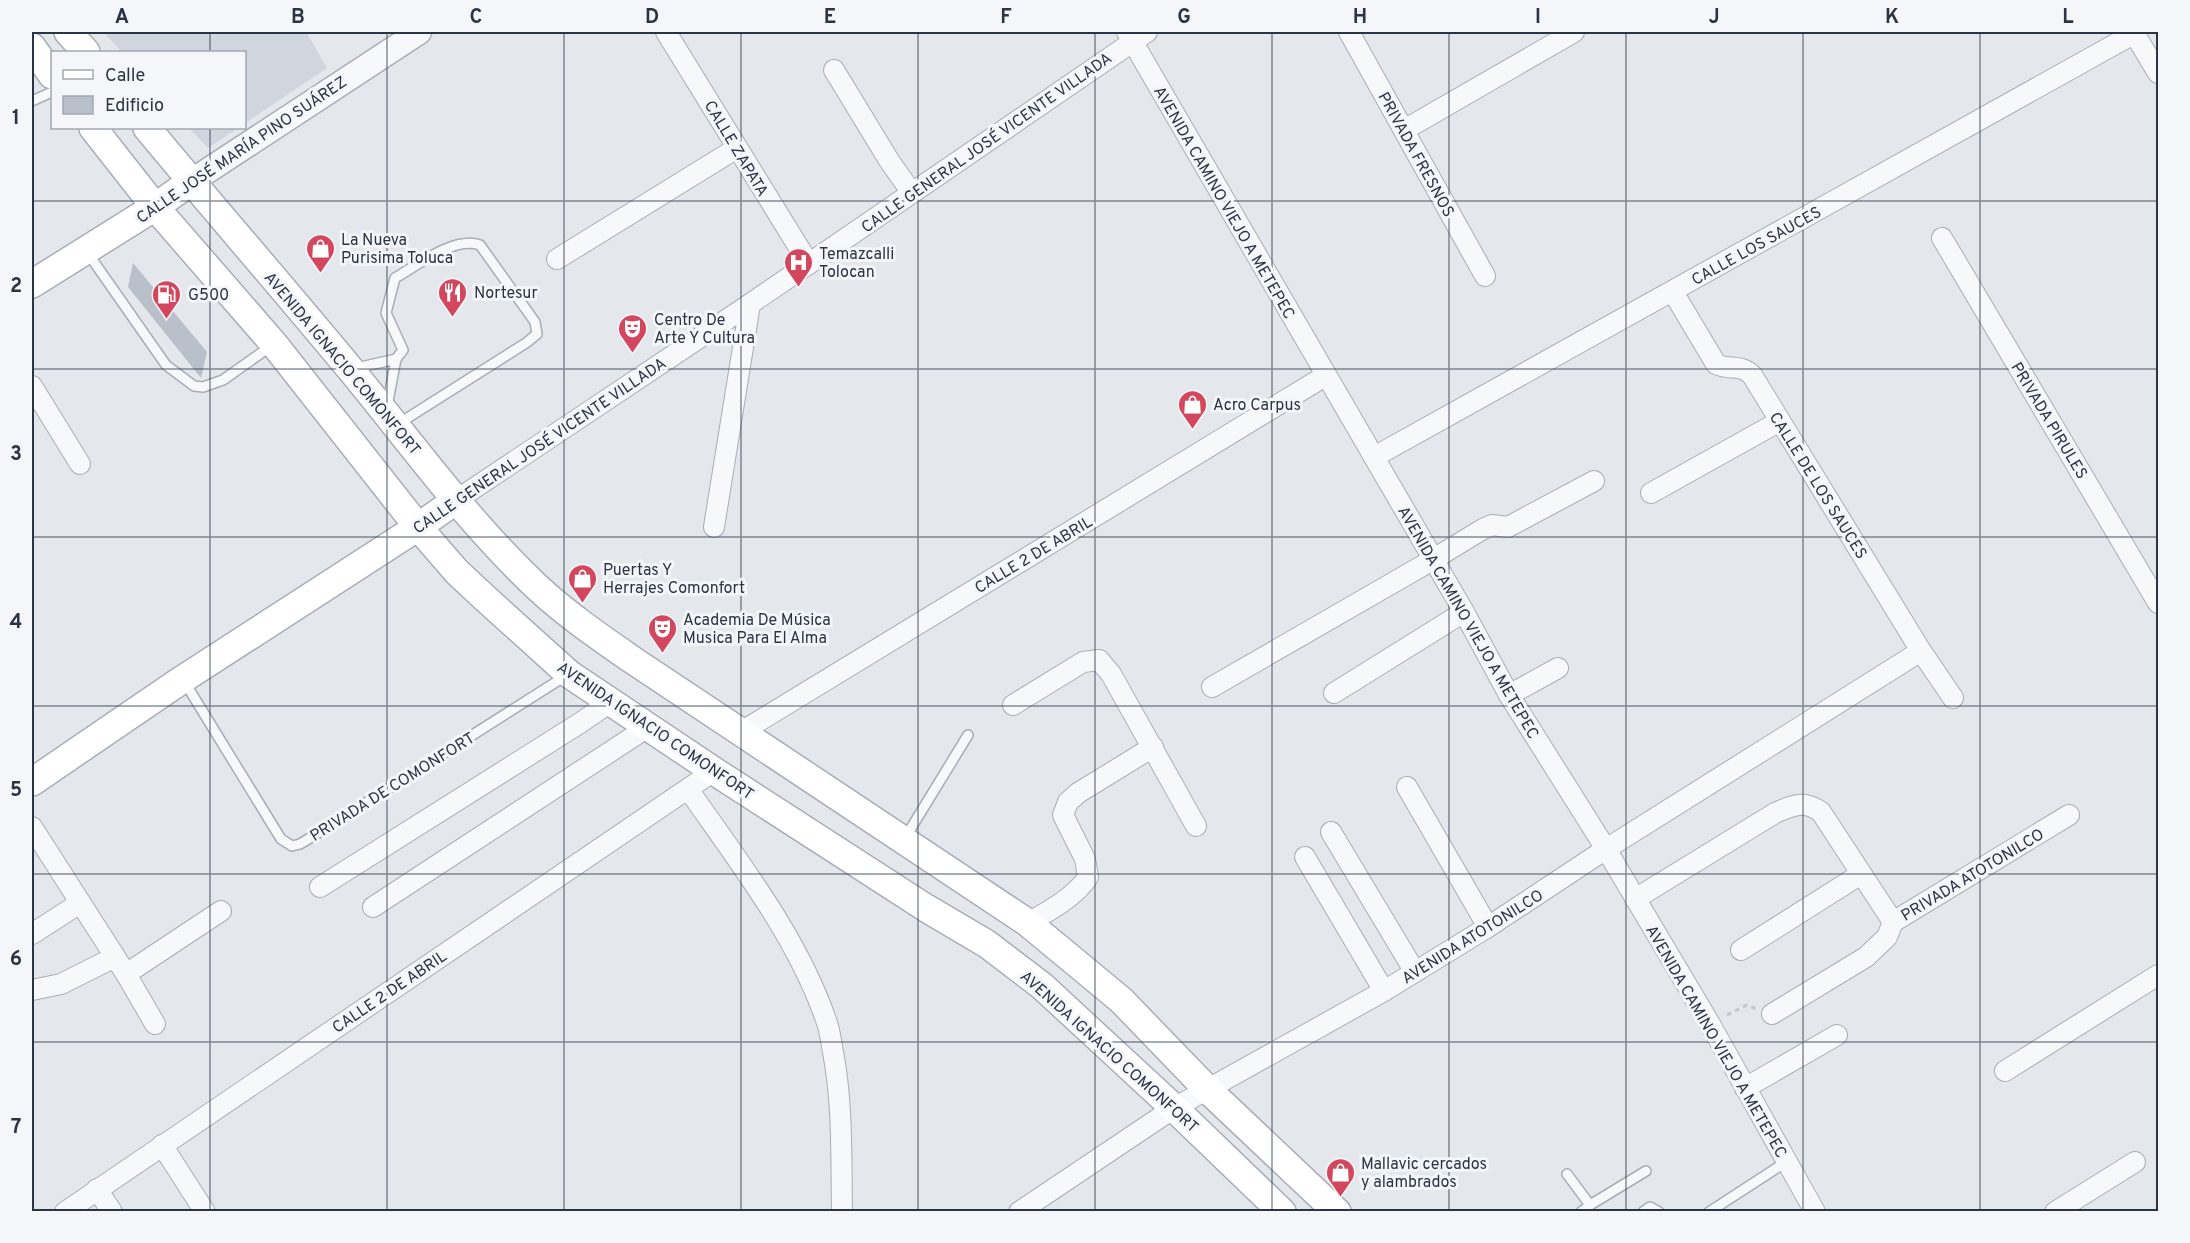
<svg xmlns="http://www.w3.org/2000/svg" width="2190" height="1243" viewBox="0 0 2190 1243" font-family="Overpass,sans-serif">
	<rect width="100%" height="100%" fill="#e4e7ec"/>
	<g fill="#d1d6de">
		<path d="M103,32H306L327,68L245,123L244,52H122Z"/>
		<path d="M189,128H238L208,148Z"/>
	</g>
	<path fill="#bac0ca" d="M133,263L207,352L201,378L128,287Z"/>
	<g fill="none" stroke-linecap="round" stroke-linejoin="round">
		<defs>
			<g id="service">
				<path d="M32,101L52,92"/>
				<path d="M87,252L166,365L194,386L203,387L223,380L271,346"/>
				<path d="M356,368L396,359L403,350L386,313L395,278C418,265 454,236 480,245L535,322L537,334L526,343L398,424"/>
				<path d="M387,407L396,359"/>
				<path d="M184,681L281,839L292,846L300,844L320,832L567,675"/>
				<path d="M905,838L968,735"/>
				<path d="M1567,1174L1590,1205L1581,1212"/>
				<path d="M1590,1205L1646,1171"/>
				<path d="M1643,1212L1650,1207L1659,1212"/>
				<path d="M1709,1212L1786,1162"/>
			</g>
			<g id="minor">
				<path d="M666,32L809,264"/>
				<path d="M1127,32L1464,612L1509,695L1606,849L1710,1024L1815,1212"/>
				<path d="M1349,32L1485,276"/>
				<path d="M2134,33L2158,73"/>
				<path d="M834,70L890,162L912,193"/>
				<path d="M1404,130L1574,32"/>
				<path d="M1942,238L2158,603"/>
				<path d="M557,259L737,148"/>
				<path d="M1673,292L1716,364C1730,371 1739,363 1752,375L1921,651L1953,698"/>
				<path d="M32,386L80,464"/>
				<path d="M1374,457L2137,32"/>
				<path d="M1651,493L1780,421"/>
				<path d="M455,501L750,304L1147,32"/>
				<path d="M714,527L750,304"/>
				<path d="M1212,687L1422,566L1483,529L1492,525L1508,527L1594,481"/>
				<path d="M1334,693L1464,612"/>
				<path d="M1509,695L1558,668"/>
				<path d="M1013,705L1083,662L1099,660L1111,674L1196,826"/>
				<path d="M741,732L1325,376"/>
				<path d="M1407,787L1488,927"/>
				<path d="M688,789C738,861 797,936 826,1020C830,1030 831,1041 833,1052C843,1104 841,1158 842,1212"/>
				<path d="M32,827L126,974L155,1024"/>
				<path d="M1331,832L1415,972"/>
				<path d="M1305,857L1384,991"/>
				<path d="M320,887L580,723L612,701"/>
				<path d="M1635,899L1775,813C1793,805 1804,800 1821,812L1893,922"/>
				<path d="M373,907L648,727"/>
				<path d="M1893,922L2069,815"/>
				<path d="M1028,923C1049,911 1075,897 1088,877L1085,859L1063,815L1068,802L1078,793L1153,747"/>
				<path d="M32,934L80,903"/>
				<path d="M1741,950L1861,874"/>
				<path d="M126,974L221,911"/>
				<path d="M32,990L61,984L115,957"/>
				<path d="M1772,1014L1866,957L1887,937L1893,922"/>
				<path d="M2005,1071L2158,975"/>
				<path d="M1745,1088L1837,1035"/>
				<path d="M162,1145L205,1212"/>
				<path d="M97,1189L112,1212"/>
				<path d="M65,1212L714,771"/>
				<path d="M1019,1212L1174,1108L1384,991L1488,927L1606,849L1921,651"/>
				<path d="M2055,1212L2135,1162"/>
			</g>
			<path id="tertiary" d="M192,181L419,32"/>
			<g id="secondary">
				<path d="M68,32L86,52"/>
				<path d="M32,47L52,75"/>
				<path d="M93,128L155,207L274,344L418,527L457,572L486,599L569,674L714,771L926,908L987,944L1042,986L1174,1108L1282,1212"/>
				<path d="M147,128C214,209 284,289 351,370C412,444 467,521 537,587C567,615 601,638 634,661L1028,923L1121,1000L1207,1089L1337,1212"/>
				<path d="M32,284L155,207L192,181"/>
				<path d="M32,782L183,679L418,527L455,501"/>
			</g>
		</defs>
		<use href="#service" stroke="#a8aeb7" stroke-width="12"/>
		<use href="#minor" stroke="#a8aeb7" stroke-width="22"/>
		<use href="#tertiary" stroke="#a8aeb7" stroke-width="27"/>
		<use href="#secondary" stroke="#a8aeb7" stroke-width="30"/>
		<path stroke="#c2c5cb" stroke-width="3" stroke-dasharray="4.5 4.5" stroke-linecap="butt" d="M1727,1015L1747,1005L1756,1009"/>
		<use href="#service" stroke="#f7f8fa" stroke-width="9"/>
		<use href="#minor" stroke="#f7f8fa" stroke-width="20"/>
		<use href="#tertiary" stroke="#f7f8fa" stroke-width="24"/>
		<use href="#secondary" stroke="#fff" stroke-width="27"/>
	</g>
	<path fill="none" stroke="#2a3445" stroke-width="1.5" stroke-opacity="0.55" d="M210,32V52M387,32V1212M564,32V1212M741,32V1212M918,32V1212M1095,32V1212M1272,32V1212M1449,32V1212M1626,32V1212M1803,32V1212M1980,32V1212M210,128V1212M32,201H2158M32,369H2158M32,537H2158M32,706H2158M32,874H2158M32,1042H2158"/>
	<defs>
		<symbol id="shop-pin" viewBox="-11 -11 22 30"><path d="M0 17L-7.5 6A9.5 9.5 0 1 1 7.5 6Z" fill="#d2475d" stroke="#f4f6f9"/><path d="M-5-2.5h2.3a2.7 3.5 0 0 1 5.4 0H5L5.5 6h-11ZM-1.5-2.5h3a1.5 2.3 0 0 0-3 0Z" fill="#fff"/></symbol>
		<symbol id="hospital-pin" viewBox="-11 -11 22 30"><path d="M0 17L-7.5 6A9.5 9.5 0 1 1 7.5 6Z" fill="#d2475d" stroke="#f4f6f9"/><path d="M-5-5h3v3.5h4V-5h3V5h-3V1.5h-4V5h-3Z" fill="#fff"/></symbol>
		<symbol id="restaurant-pin" viewBox="-11 -11 22 30"><path d="M0 17L-7.5 6A9.5 9.5 0 1 1 7.5 6Z" fill="#d2475d" stroke="#f4f6f9"/><path d="M-5-6h1v4h1v-4h1v4h1v-4h1v5L-1.5 .5V6h-2V.5L-5-1ZM5-6V6H3V1.5H1.5Q1.5-4 5-6Z" fill="#fff"/></symbol>
		<symbol id="fuel-pin" viewBox="-11 -11 22 30"><path d="M0 17L-7.5 6A9.5 9.5 0 1 1 7.5 6Z" fill="#d2475d" stroke="#f4f6f9"/><path d="M-5.5-6h7V0h2V4h1.3V-2.5L3-4.5l.8-.8L6-3V5H2.5V1h-1V6h-7ZM-4.2-4.7v3.2H.2V-4.7Z" fill="#fff"/></symbol>
		<symbol id="theatre-pin" viewBox="-11 -11 22 30"><path d="M0 17L-7.5 6A9.5 9.5 0 1 1 7.5 6Z" fill="#d2475d" stroke="#f4f6f9"/><path d="M-5-5.5Q0-4 5-5.5V0Q5 5 0 6Q-5 5-5 0ZM-3.3-2.5H-1v1.5H-3.3ZM1-2.5H3.3v1.5H1ZM-2.8 1Q0 5.5 2.8 1Z" fill="#fff"/></symbol>
	</defs>
	<g fill-rule="evenodd">
		<use href="#shop-pin" x="304" y="232" width="33" height="45"/>
		<use href="#hospital-pin" x="782" y="246" width="33" height="45"/>
		<use href="#restaurant-pin" x="436" y="276" width="33" height="45"/>
		<use href="#fuel-pin" x="150" y="278" width="33" height="45"/>
		<use href="#theatre-pin" x="616" y="312" width="33" height="45"/>
		<use href="#shop-pin" x="1176" y="388" width="33" height="45"/>
		<use href="#shop-pin" x="566" y="562" width="33" height="45"/>
		<use href="#theatre-pin" x="646" y="612" width="33" height="45"/>
		<use href="#shop-pin" x="1324" y="1156" width="33" height="45"/>
	</g>
	<g text-anchor="middle" stroke-width="6" stroke-linejoin="round" paint-order="stroke">
		<g font-size="16" fill="#2a3445" stroke="#f4f6f9">
			<text transform="translate(986 142) rotate(-35)" y="6">CALLE GENERAL JOSÉ VICENTE VILLADA</text>
			<text transform="translate(737 148) rotate(59)" y="6">CALLE ZAPATA</text>
			<text transform="translate(241 149) rotate(-34)" y="6">CALLE JOSÉ MARÍA PINO SUÁREZ</text>
			<text transform="translate(1417 154) rotate(61)" y="6">PRIVADA FRESNOS</text>
			<text transform="translate(1225 202) rotate(60)" y="6">AVENIDA CAMINO VIEJO A METEPEC</text>
			<text transform="translate(1756 245) rotate(-29)" y="6">CALLE LOS SAUCES</text>
			<text transform="translate(343 363) rotate(50)" y="6">AVENIDA IGNACIO COMONFORT</text>
			<text transform="translate(2050 420) rotate(59)" y="6">PRIVADA PIRULES</text>
			<text transform="translate(539 445) rotate(-34)" y="6">CALLE GENERAL JOSÉ VICENTE VILLADA</text>
			<text transform="translate(1819 485) rotate(58)" y="6">CALLE DE LOS SAUCES</text>
			<text transform="translate(1033 554) rotate(-31)" y="6">CALLE 2 DE ABRIL</text>
			<text transform="translate(1469 622) rotate(60)" y="6">AVENIDA CAMINO VIEJO A METEPEC</text>
			<text transform="translate(656 730) rotate(34)" y="6">AVENIDA IGNACIO COMONFORT</text>
			<text transform="translate(392 786) rotate(-32)" y="6">PRIVADA DE COMONFORT</text>
			<text transform="translate(1972 874) rotate(-31)" y="6">PRIVADA ATOTONILCO</text>
			<text transform="translate(1472 936) rotate(-32)" y="6">AVENIDA ATOTONILCO</text>
			<text transform="translate(389 991) rotate(-34)" y="6">CALLE 2 DE ABRIL</text>
			<text transform="translate(1717 1041) rotate(60)" y="6">AVENIDA CAMINO VIEJO A METEPEC</text>
			<text transform="translate(1110 1051) rotate(42)" y="6">AVENIDA IGNACIO COMONFORT</text>
		</g>
		<g font-size="16" fill="#2a3445" stroke="#f4f6f9" text-anchor="start">
			<text x="341" y="245">La Nueva<tspan x="341" dy="18">Purisima Toluca</tspan></text>
			<text x="819" y="259">Temazcalli<tspan x="819" dy="18">Tolocan</tspan></text>
			<text x="474" y="298">Nortesur</text>
			<text x="188" y="300">G500</text>
			<text x="654" y="325">Centro De<tspan x="654" dy="18">Arte Y Cultura</tspan></text>
			<text x="1213" y="410">Acro Carpus</text>
			<text x="603" y="575">Puertas Y<tspan x="603" dy="18">Herrajes Comonfort</tspan></text>
			<text x="683" y="625">Academia De Música<tspan x="683" dy="18">Musica Para El Alma</tspan></text>
			<text x="1361" y="1169">Mallavic cercados<tspan x="1361" dy="18">y alambrados</tspan></text>
		</g>
	</g>
	<rect width="2190" height="1243" fill="none" stroke="#f4f6f9" stroke-width="66"/>
	<rect x="51" y="51" width="195" height="78" fill="#f4f6f9" stroke="#a3a8b1" stroke-width="1.5"/>
	<rect x="63" y="70" width="30" height="9" fill="#ffffff" stroke="#a3a8b1" stroke-width="1.5"/>
	<text x="105" y="81" font-size="18" fill="#2a3445">Calle</text>
	<rect x="63" y="96" width="30" height="18" fill="#bac0ca" stroke="#a3a8b1" stroke-width="1.5"/>
	<text x="105" y="111" font-size="18" fill="#2a3445">Edificio</text>
	<rect x="33" y="33" width="2124" height="1177" fill="none" stroke="#2a3445" stroke-width="2"/>
	<g font-size="20" text-anchor="middle" font-weight="bold" fill="#2a3445">
		<text x="122" y="23">A</text>
		<text x="298" y="23">B</text>
		<text x="476" y="23">C</text>
		<text x="652" y="23">D</text>
		<text x="830" y="23">E</text>
		<text x="1006" y="23">F</text>
		<text x="1184" y="23">G</text>
		<text x="1360" y="23">H</text>
		<text x="1538" y="23">I</text>
		<text x="1714" y="23">J</text>
		<text x="1892" y="23">K</text>
		<text x="2068" y="23">L</text>
		<text x="16" y="124">1</text>
		<text x="16" y="292">2</text>
		<text x="16" y="460">3</text>
		<text x="16" y="628">4</text>
		<text x="16" y="796">5</text>
		<text x="16" y="965">6</text>
		<text x="16" y="1133">7</text>
	</g>
</svg>
